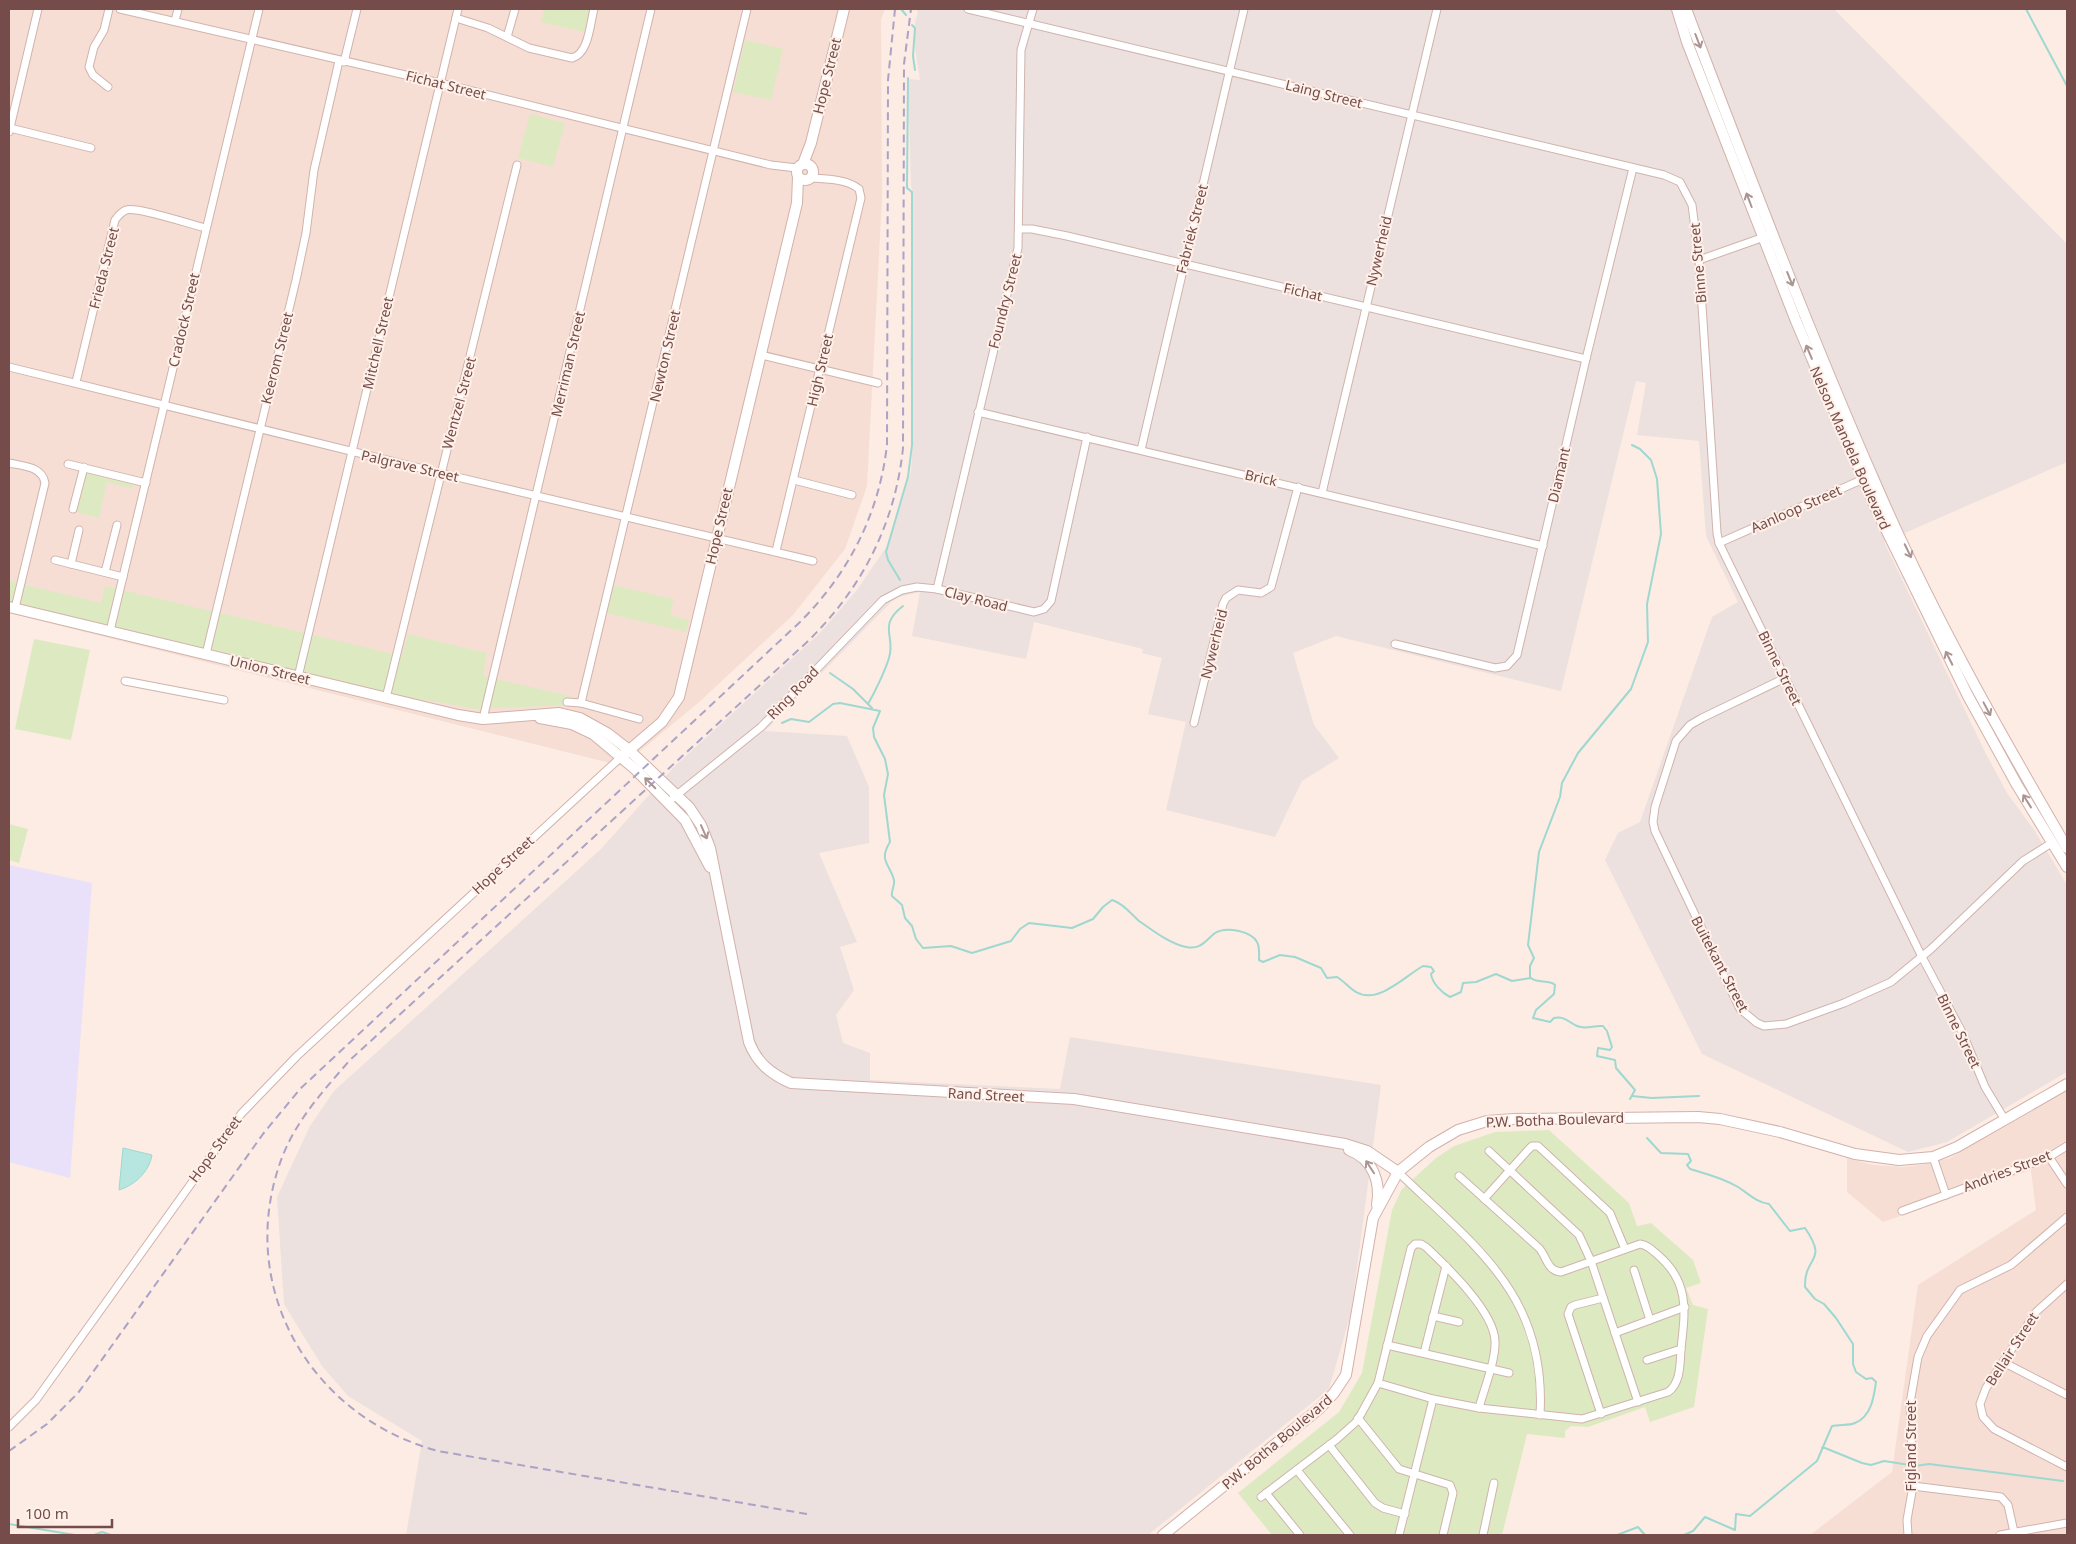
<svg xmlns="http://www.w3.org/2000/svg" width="2076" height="1544" viewBox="0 0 2076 1544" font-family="'Noto Sans',sans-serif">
	<rect width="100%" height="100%" fill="#fcece3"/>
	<g fill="#f6ded4">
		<path d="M9,9H885L881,20L882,198L867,486L845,549L793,615L698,703L622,766L9,613Z"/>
		<path d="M2067,1090V1535H1810L1892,1472L1918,1285L2036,1210L2031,1170L1883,1222L1847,1192V1158L1873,1165L1903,1167L1927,1164L1950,1158Z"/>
	</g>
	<path fill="#ece1de" d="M916,9H1834L2067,244V462L1884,542L1985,752L2007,793L2035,831L2067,885V1072L1947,1142L1908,1152L1702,1054L1605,860L1618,833L1640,822L1712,617L1738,602L1706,536L1699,441L1637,435L1646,383L1636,381L1561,691L1336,636L1293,653L1314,725L1339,758L1302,781L1275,837L1166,810L1186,722L1148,714L1162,658L1142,653L1143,649L1034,622L1026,659L912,636L920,592L899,597L891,602L765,731L847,736L869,787V843L819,853L857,942L840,947L854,990L836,1015L843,1043L870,1053V1080L1060,1089L1070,1037L1381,1085L1351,1313L1329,1389L1148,1535H406L422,1441L348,1396L322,1366L284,1304L277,1197L310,1126L334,1091L601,849L674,767L820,633L857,590L889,543L911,472L913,438L910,361L913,193L911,185L908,79L920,80L915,48V23L918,12Z"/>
	<path fill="#e9e0f9" d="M9,865L92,883L70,1178L9,1162Z"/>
	<g fill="#ddeac1">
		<path d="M544,9H590L584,32L541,22Z"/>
		<path d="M745,40L783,49L771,100L733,92Z"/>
		<path d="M530,114L565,123L553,167L518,158Z"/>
		<path d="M89,472L132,483L133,489L107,482L99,518L76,512L85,475Z"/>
		<path d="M9,581L101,603L105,586L402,656L408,634L487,653L483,676L574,697L572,705L476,709L397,695L9,603Z"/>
		<path d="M612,585L674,599L670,615L689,620L686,632L606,613Z"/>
		<path d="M34,639L90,650L71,740L15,729Z"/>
		<path d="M9,824L28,829L19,863L9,860Z"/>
		<path d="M1549,1130L1629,1203L1637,1226L1651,1223L1693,1260L1701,1283L1686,1288L1693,1305L1708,1309L1694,1407L1650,1422L1645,1407L1588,1427L1571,1426L1565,1431V1438L1527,1434L1502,1535H1272L1238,1493L1339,1412L1362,1373L1392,1210L1402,1189L1436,1158L1454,1146L1495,1132Z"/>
	</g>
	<path fill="#b7e6e0" stroke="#9ed8d1" d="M123,1148L152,1155C149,1172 135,1185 119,1190Z"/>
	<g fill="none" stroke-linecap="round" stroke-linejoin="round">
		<g stroke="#9ed8d1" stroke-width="2">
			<path d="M901,9L906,15"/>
			<path d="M2026,9L2067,86"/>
			<path d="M912,25L915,28L913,56L915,70"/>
			<path d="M900,580L888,560L886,552L908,477L912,445V192L907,188L908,78"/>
			<path d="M830,673L853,689L872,708"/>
			<path d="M868,704C875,692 885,671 889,658C896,636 877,626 903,606"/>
			<path d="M782,723L791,719L809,722L833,704L840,703L880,711L873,728L874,737L885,759L888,774L884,795L890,842C878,861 890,864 894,880C895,886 891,890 892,896L902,905L905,918L912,926L916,939L923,948L951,946L972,953L1011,941L1020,929L1029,923L1072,928L1093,919L1103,907L1112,900C1123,903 1131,914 1139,921C1152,930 1170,944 1186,947C1201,950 1205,941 1215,933C1226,926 1251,931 1257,942C1260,947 1259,954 1259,960L1263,962L1280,955L1295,957L1321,968L1327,978L1337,977C1344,981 1350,989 1356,992C1378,1005 1405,976 1423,966L1431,967L1434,971L1431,974C1432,983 1442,993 1450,997L1461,992L1463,983L1476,982L1496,974L1512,981L1531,978C1538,984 1549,979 1555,985L1554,994L1536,1010L1533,1018L1550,1022L1554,1018C1565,1016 1568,1022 1577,1026C1586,1030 1594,1025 1603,1026L1607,1031L1612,1047L1610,1050L1598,1048L1597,1056L1615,1060L1616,1068L1635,1090L1630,1099"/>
			<path d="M1530,978V966L1534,958L1528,945L1539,852L1560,797L1562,783L1578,753L1631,689L1648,642L1647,604L1661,534L1657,479L1651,460L1640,449L1632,445"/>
			<path d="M1632,1096L1652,1098L1699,1096"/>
			<path d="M1647,1138L1661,1153L1688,1154L1691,1161L1687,1165L1690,1169C1707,1174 1723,1178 1738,1187C1749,1194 1756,1202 1769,1204L1790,1231L1805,1228C1829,1263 1804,1255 1805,1287L1815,1299L1824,1304L1836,1318L1853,1344V1364L1856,1372L1866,1379L1872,1378L1876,1382C1874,1397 1871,1417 1855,1423C1849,1426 1839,1424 1832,1426L1817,1461L1750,1516L1736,1514L1735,1530L1705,1517L1693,1531L1684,1535"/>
			<path d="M1822,1448H1825L1862,1463L1871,1465L1884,1461L1910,1465"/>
			<path d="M1915,1466L1929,1464L2063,1481"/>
			<path d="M9,1524L75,1535"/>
			<path d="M94,1535L102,1532L111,1535"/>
			<path d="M1617,1535L1638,1527L1645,1535"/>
		</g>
		<defs>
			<g id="street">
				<path d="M120,9L440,83L771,165L797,168"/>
				<path d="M968,9L1664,175L1680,182L1692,205L1699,260L1717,533L1719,543L1922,957L1963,1034L1985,1087L2005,1120"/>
				<path d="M456,18L488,28L529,48L572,58C589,54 590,23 594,9"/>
				<path d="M175,21L178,9"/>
				<path d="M507,37L515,9"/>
				<path d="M344,62L357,9"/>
				<path d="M108,87L93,75L89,67L94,47L104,30L109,9"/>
				<path d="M10,128L91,148"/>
				<path d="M9,132L38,9"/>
				<path d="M1020,229H1032L1067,236L1586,359"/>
				<path d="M1699,260L1767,236"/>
				<path d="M761,355L878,383"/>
				<path d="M9,367L440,473L813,561"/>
				<path d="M76,382L115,220C118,216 121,212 126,210C137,206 192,225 206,228"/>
				<path d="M978,412L1543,546"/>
				<path d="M1141,450L1244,9"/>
				<path d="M9,463C22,466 42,466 45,483L15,608"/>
				<path d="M68,464L146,483"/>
				<path d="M794,480L852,495"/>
				<path d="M1322,493L1437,9"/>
				<path d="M73,509L84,467"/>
				<path d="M1719,543L1868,477"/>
				<path d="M776,551L861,198L859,189C847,179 826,179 811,178"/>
				<path d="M55,560L123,577"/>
				<path d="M71,564L79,530"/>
				<path d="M105,572L117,525"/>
				<path d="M937,589L1018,248L1021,50L1033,9"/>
				<path d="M110,631L259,9"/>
				<path d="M1395,644L1495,668L1507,666L1517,655L1586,359L1633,168"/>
				<path d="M206,654L296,280L306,233L314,170L339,61"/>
				<path d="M298,677L458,9"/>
				<path d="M1785,678L1702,718L1690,725L1676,741L1655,807L1653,822L1655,831L1740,1009L1757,1023L1764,1026L1786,1024L1844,1003L1891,982L1931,949L2023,861L2053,842"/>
				<path d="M125,681L224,700"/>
				<path d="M386,698L517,165"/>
				<path d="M567,702L581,703L639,719"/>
				<path d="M581,703L747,9"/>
				<path d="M483,719L651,9"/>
				<path d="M1194,723L1223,604L1226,598L1238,590L1261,593L1271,587L1298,487"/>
				<path d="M673,798L761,727L883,600L902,590L917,587L937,589L1034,612L1044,609L1051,601L1087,437"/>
				<path d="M1489,1151L1579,1235L1591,1261L1638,1402"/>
				<path d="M1933,1157L1946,1195"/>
				<path d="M2049,1157L2067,1184"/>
				<path d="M1398,1172C1476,1247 1547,1296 1540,1415"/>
				<path d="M1484,1199L1528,1150L1532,1146H1538L1610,1213L1625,1249"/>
				<path d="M1902,1211L2049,1157L2067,1146"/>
				<path d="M1634,1270L1650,1320"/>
				<path d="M2067,1284L2036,1312L1986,1388L1980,1404L1983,1417L1994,1429L2067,1467"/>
				<path d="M1433,1316L1459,1322"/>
				<path d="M1615,1333L1685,1307"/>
				<path d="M1387,1345L1509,1373"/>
				<path d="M1424,1353L1446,1266"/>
				<path d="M1647,1360L1681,1349"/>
				<path d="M2003,1362L2067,1395"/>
				<path d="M1378,1383L1433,1399L1479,1408L1582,1419L1668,1392C1681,1383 1680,1363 1681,1349C1685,1312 1690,1283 1659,1256C1653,1251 1648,1245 1640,1244L1561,1272C1547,1271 1547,1257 1539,1248L1459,1176"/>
				<path d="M1601,1414L1568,1314L1571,1307L1575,1305L1603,1298"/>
				<path d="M1358,1418L1399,1469L1450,1485L1453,1493L1443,1535"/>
				<path d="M9,1427L36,1400L241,1114L297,1056L621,757"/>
				<path d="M1329,1445L1375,1503L1383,1508L1405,1514"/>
				<path d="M1297,1470L1350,1535"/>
				<path d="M1913,1486L2001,1497L2008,1505L2014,1532"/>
				<path d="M1266,1493L1300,1535"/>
				<path d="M1261,1497L1337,1439L1356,1422L1361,1414L1378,1383L1411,1248L1415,1244H1421L1426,1247C1446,1266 1494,1311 1495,1341C1496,1360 1484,1389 1479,1408"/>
				<path d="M1399,1535L1433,1399"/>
				<path d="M1483,1535L1494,1483"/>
				<path d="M1908,1535L1907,1520L1913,1486L1910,1403L1918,1357L1927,1336L1960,1290L2011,1265L2067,1217"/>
				<path d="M2000,1535L2067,1523"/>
			</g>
			<g id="secondary">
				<path d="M1677,9L1687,42L1796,321L1877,511L1968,696L2017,785L2067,867"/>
				<path d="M1686,9C1747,169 1808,330 1877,487C1931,612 1999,731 2067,848"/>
				<circle cx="805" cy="172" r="8"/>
				<path d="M803,164L811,143L844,9"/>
				<path d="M9,607L458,715L483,719L559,713L580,718L607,733L629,750L689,807L701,825L710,848L749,1042C757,1063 771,1074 791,1083L1074,1099L1345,1144L1367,1151L1398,1172"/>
				<path d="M540,718L572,724L593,734L635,769L685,820L710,867"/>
				<path d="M621,757L662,722L679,697L797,203L798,177"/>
				<path d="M1349,1150C1373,1159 1381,1182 1377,1205"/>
				<path d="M1163,1535L1320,1408L1334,1393L1346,1375L1373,1218L1398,1172L1429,1147L1458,1130L1487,1121L1514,1119L1698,1117L1720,1119L1780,1132L1855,1154L1899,1160L1933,1157L1957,1147L2067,1084"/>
			</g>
		</defs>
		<use href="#street" stroke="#d0b3ad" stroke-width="9"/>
		<use href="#secondary" stroke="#d3b1aa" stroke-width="12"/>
		<use href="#street" stroke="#fff" stroke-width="7"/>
		<use href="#secondary" stroke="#fff" stroke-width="10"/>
		<g stroke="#aba2c6" stroke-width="2" stroke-dasharray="8 5" stroke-linecap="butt">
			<path d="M9,1451L47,1424L78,1393L263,1134L300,1089L800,622C849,573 879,514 887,445L888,80L895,9"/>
			<path d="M807,1514L438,1451C308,1416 233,1283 283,1155C298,1118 324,1090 350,1060L806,643C861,590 895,525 903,448L904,64L911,9"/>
		</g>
	</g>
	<defs><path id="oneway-shaft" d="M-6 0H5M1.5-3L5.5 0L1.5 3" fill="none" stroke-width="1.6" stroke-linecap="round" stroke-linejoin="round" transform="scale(1.25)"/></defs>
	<g stroke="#ac9492">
		<use href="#oneway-shaft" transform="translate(1698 41) rotate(69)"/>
		<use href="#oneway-shaft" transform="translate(1749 200) rotate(-111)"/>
		<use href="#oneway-shaft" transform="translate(1790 279) rotate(68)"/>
		<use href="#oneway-shaft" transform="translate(1809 352) rotate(-113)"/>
		<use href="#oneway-shaft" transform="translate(1908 551) rotate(64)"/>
		<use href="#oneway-shaft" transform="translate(1949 658) rotate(-117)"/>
		<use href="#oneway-shaft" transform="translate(1987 709) rotate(62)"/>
		<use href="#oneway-shaft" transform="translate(650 783) rotate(-135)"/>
		<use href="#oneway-shaft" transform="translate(2027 801) rotate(-122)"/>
		<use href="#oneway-shaft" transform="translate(704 832) rotate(66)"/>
		<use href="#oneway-shaft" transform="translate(1370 1167) rotate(-123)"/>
	</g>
	<g text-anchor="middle" stroke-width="4" stroke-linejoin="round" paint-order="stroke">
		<g font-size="14" fill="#754c49" stroke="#fff1e9">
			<text transform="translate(827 76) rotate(-76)" y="5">Hope Street</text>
			<text transform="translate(446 85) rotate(14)" y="5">Fichat Street</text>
			<text transform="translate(1324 94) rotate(14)" y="5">Laing Street</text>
			<text transform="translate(1192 229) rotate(-76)" y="5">Fabriek Street</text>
			<text transform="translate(1379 251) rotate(-77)" y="5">Nywerheid</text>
			<text transform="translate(1698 263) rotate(-95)" y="5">Binne Street</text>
			<text transform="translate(104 268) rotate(-76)" y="5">Frieda Street</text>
			<text transform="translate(1303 292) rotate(13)" y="5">Fichat</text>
			<text transform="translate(1005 301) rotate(-76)" y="5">Foundry Street</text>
			<text transform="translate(184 320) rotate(-77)" y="5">Cradock Street</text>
			<text transform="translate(378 343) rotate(-77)" y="5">Mitchell Street</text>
			<text transform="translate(665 356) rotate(-77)" y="5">Newton Street</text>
			<text transform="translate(277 358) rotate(-76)" y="5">Keerom Street</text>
			<text transform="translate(568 364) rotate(-77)" y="5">Merriman Street</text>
			<text transform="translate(820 370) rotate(-77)" y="5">High Street</text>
			<text transform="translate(459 403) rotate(-75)" y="5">Wentzel Street</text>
			<text transform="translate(1850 448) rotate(66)" y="5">Nelson Mandela Boulevard</text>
			<text transform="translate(410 466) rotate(13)" y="5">Palgrave Street</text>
			<text transform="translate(1559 475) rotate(-77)" y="5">Diamant</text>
			<text transform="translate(1261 478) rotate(13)" y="5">Brick</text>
			<text transform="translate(1796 509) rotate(-24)" y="5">Aanloop Street</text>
			<text transform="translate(719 526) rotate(-77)" y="5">Hope Street</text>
			<text transform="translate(976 599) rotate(14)" y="5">Clay Road</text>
			<text transform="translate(1214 644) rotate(-76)" y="5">Nywerheid</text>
			<text transform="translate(1780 668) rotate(64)" y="5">Binne Street</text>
			<text transform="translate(270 670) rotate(14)" y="5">Union Street</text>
			<text transform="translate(793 693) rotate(-46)" y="5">Ring Road</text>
			<text transform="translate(503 865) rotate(-43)" y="5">Hope Street</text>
			<text transform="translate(1720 964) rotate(62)" y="5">Buitekant Street</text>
			<text transform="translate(1959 1031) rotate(64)" y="5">Binne Street</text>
			<text transform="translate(986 1095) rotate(3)" y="5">Rand Street</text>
			<text transform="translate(1555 1120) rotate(-2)" y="5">P.W. Botha Boulevard</text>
			<text transform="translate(215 1149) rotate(-54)" y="5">Hope Street</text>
			<text transform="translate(2007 1171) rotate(-21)" y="5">Andries Street</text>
			<text transform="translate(2012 1349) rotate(-57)" y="5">Bellair Street</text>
			<text transform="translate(1277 1442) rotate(-40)" y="5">P.W. Botha Boulevard</text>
			<text transform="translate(1911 1446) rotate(-90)" y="5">Figland Street</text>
		</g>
	</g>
	<rect width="2076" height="1544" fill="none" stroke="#754c49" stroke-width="20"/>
	<path d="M18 1519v8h94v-8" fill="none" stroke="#754c49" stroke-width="2.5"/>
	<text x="25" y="1519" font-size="15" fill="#754c49" stroke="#fff1e9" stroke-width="4" paint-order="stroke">100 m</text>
</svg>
